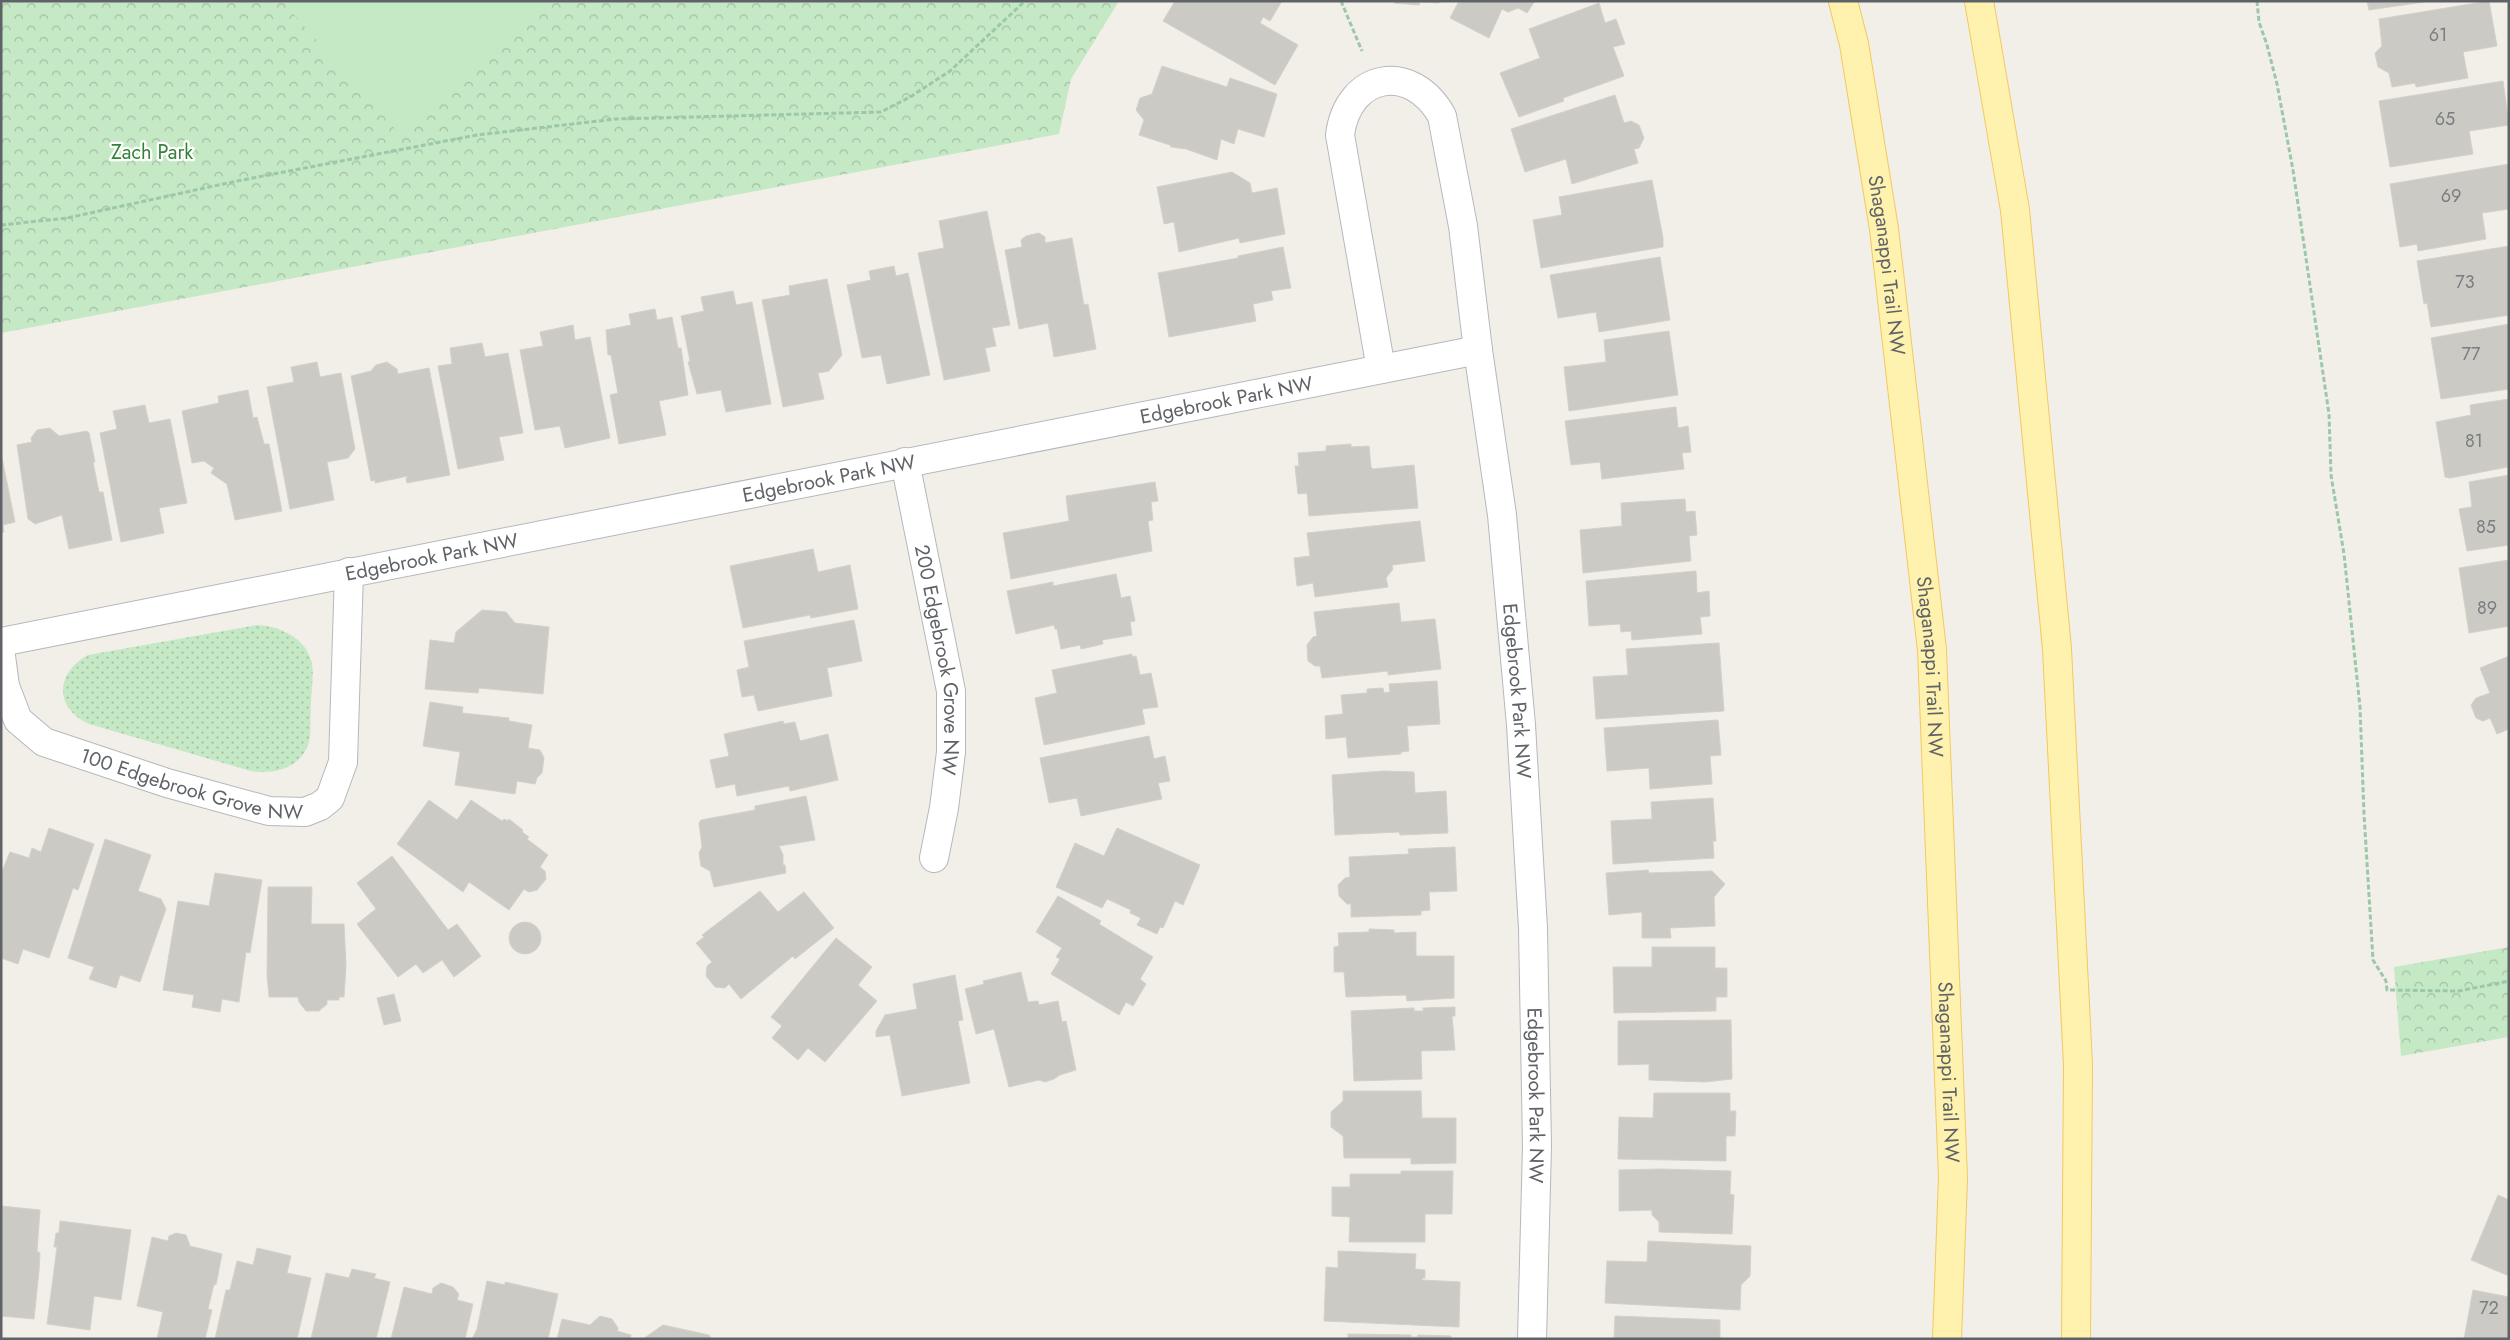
<svg xmlns="http://www.w3.org/2000/svg" width="2510" height="1340" viewBox="0 0 2510 1340" font-family="Jost,sans-serif">
	<defs>
		<pattern id="grass-dots" width="8" height="8" patternUnits="userSpaceOnUse" patternTransform="scale(1.25)"><rect width="8" height="8" fill="#c5e8c5"/><path d="M2 2h.1M6 6h.1" fill="none" stroke="#a3c0a4" stroke-width="1.8" stroke-linecap="round"/></pattern>
		<pattern id="park-crowns" width="20" height="18" patternUnits="userSpaceOnUse" patternTransform="scale(1.25)"><rect width="20" height="18" fill="#c5e8c5"/><path d="M2 6a3 3 0 1 1 6 0M12 15a3 3 0 1 1 6 0" fill="none" stroke="#a3c0a4"/></pattern>
	</defs>
	<rect width="100%" height="100%" fill="#f1efe8"/>
	<path fill="url(#grass-dots)" d="M257,625C280,626 307,638 312,664C314,676 311,691 311,703C310,714 311,726 310,737C305,767 276,775 251,771L89,724C54,708 55,673 88,655Z"/>
	<g fill="url(#park-crowns)">
		<path d="M1,1H1119L1071,79L1059,134L1,333Z"/>
		<path d="M2509,947V1037L2401,1056L2394,967Z"/>
	</g>
	<path fill="#c5e8c5" d="M282,1H556L402,137Z"/>
	<g fill="#cccac5" stroke="#d6d1c6">
		<path d="M1175,1H1282L1270,21L1263,17L1260,23L1298,45L1275,85L1163,21Z"/>
		<path d="M1394,1H1439V3L1420,2L1419,5L1394,3Z"/>
		<path d="M1459,1H1535L1527,13L1518,8L1508,12L1502,9L1489,38L1450,18Z"/>
		<path d="M2367,1H2431L2369,10Z"/>
		<path d="M2489,1L2497,46L2463,52L2468,78L2416,87L2415,83L2392,87L2389,73L2378,67L2375,53L2382,46L2379,19Z"/>
		<path d="M1599,3L1605,23L1616,19L1625,44L1613,47L1624,76L1563,98L1564,101L1519,117L1500,73L1540,58L1529,29Z"/>
		<path d="M1162,66L1227,87L1230,78L1277,94L1264,137L1238,129L1234,144L1221,139L1217,160L1186,149L1171,147L1170,145L1139,135L1144,120L1136,110L1140,98L1152,94Z"/>
		<path d="M2503,81L2509,125L2469,131L2473,154L2390,167L2379,101Z"/>
		<path d="M1615,95L1624,123L1631,121L1639,125L1644,138L1639,148L1634,149L1638,163L1572,184L1566,159L1525,172L1511,129Z"/>
		<path d="M2509,164V209L2482,213L2486,239L2418,251L2417,244L2400,247L2390,184Z"/>
		<path d="M1232,172L1250,183L1252,193L1277,188L1285,234L1240,243L1239,238L1179,252L1174,222L1164,224L1157,187Z"/>
		<path d="M1652,180L1663,238V247L1541,268L1533,220L1562,215L1559,197Z"/>
		<path d="M987,211L1010,325L992,328L996,346L985,348L990,371L944,380L918,253L944,248L939,221Z"/>
		<path d="M1039,233L1045,237V243L1072,238L1084,305L1088,304L1096,349L1054,357L1048,323L1019,329L1005,250L1022,247L1021,240L1026,236Z"/>
		<path d="M2509,246V315L2431,327L2427,303L2424,304L2417,261Z"/>
		<path d="M1283,247L1291,288L1271,291L1273,300L1253,304L1256,321L1169,337L1158,273L1238,258V256Z"/>
		<path d="M1660,257L1670,320L1599,332L1596,312L1558,318L1550,275Z"/>
		<path d="M894,266L896,276L908,273L930,375L887,384L881,355L862,358L847,285L871,280L869,271Z"/>
		<path d="M827,279L842,355L829,371L818,373L824,399L783,407L762,300L790,295L789,286Z"/>
		<path d="M733,291L736,305L752,302L771,404L726,412L721,390L697,394L688,362L690,361L681,316L704,311L701,297Z"/>
		<path d="M655,309L657,320L672,317L678,348H681L688,395L659,401L666,435L619,444L610,395L618,393L611,355H608L606,330L631,325L629,314Z"/>
		<path d="M2509,324V389L2441,399L2431,338Z"/>
		<path d="M573,325L575,340L590,337L610,438L565,448L560,426L535,430L520,350L543,346L540,332Z"/>
		<path d="M1669,331L1678,395L1569,411L1564,367L1606,362L1604,340Z"/>
		<path d="M482,343L485,357L508,353L523,433L499,437L504,460L458,469L438,366L452,364L450,348Z"/>
		<path d="M317,362L320,377L341,373L355,449L348,458L327,462L334,500L290,509L267,387L294,382L291,367Z"/>
		<path d="M387,362L397,369L398,374L429,368L450,475L407,483L406,479L408,476L375,483V480L371,481L351,376L371,371L376,365Z"/>
		<path d="M248,390L253,418L257,417L264,444H269L282,511L235,520L227,484L211,473L214,468L204,461L192,463L182,411L219,403L218,396Z"/>
		<path d="M2509,399L2508,467L2450,478L2445,477L2436,422L2471,415L2470,405Z"/>
		<path d="M145,405L149,423L170,419L187,503L159,508L164,533L121,542L100,433L117,429L113,411Z"/>
		<path d="M1676,407L1678,428L1688,426L1691,452L1682,453L1684,469L1602,479L1600,462L1571,465L1565,421Z"/>
		<path d="M50,428L59,436L87,431L89,433L95,462H93L99,492H103L112,540L69,549L62,515L35,524L28,519L17,445L32,442L31,438L37,430Z"/>
		<path d="M1351,444V447L1369,446L1371,467L1373,469L1414,465L1418,508L1309,516L1307,493L1298,494L1295,466H1299L1298,453L1326,451V446Z"/>
		<path d="M1,453L15,522L3,525L4,532L1,533Z"/>
		<path d="M2509,475V545L2467,551L2459,509L2472,507L2469,482Z"/>
		<path d="M1155,482L1158,501L1151,502L1153,520L1148,521L1152,551L1011,579L1003,533L1069,521L1066,496Z"/>
		<path d="M1685,499L1686,512L1695,511L1697,535L1689,536L1691,561L1583,573L1580,530L1622,526L1621,503Z"/>
		<path d="M1420,521L1425,561L1392,565L1393,569L1386,578L1388,587L1315,597L1313,583L1297,586L1294,558L1310,556L1307,533Z"/>
		<path d="M813,549L818,572L850,565L858,609L811,618L810,615L743,628L730,566Z"/>
		<path d="M2509,560V626L2469,633L2459,568Z"/>
		<path d="M1696,571L1697,593L1709,591L1710,616L1700,617L1702,634L1632,640L1631,631L1621,632L1620,624L1589,626L1586,581Z"/>
		<path d="M1116,574L1121,598L1130,596L1135,621L1130,622L1132,635L1102,640L1103,644L1081,649L1080,645L1061,649L1057,629H1055L1054,625L1016,634L1007,591L1053,582V586Z"/>
		<path d="M1399,603L1401,622L1435,619L1441,669L1388,675V671L1322,678L1320,666H1315L1308,661L1307,645L1313,637L1317,636L1314,612Z"/>
		<path d="M482,610L506,612L515,623L549,627L543,694L479,688L478,693L425,689L430,640L454,643L456,632Z"/>
		<path d="M854,620L862,661L827,668L832,696L758,711L754,695L742,697L737,670L749,667L744,641Z"/>
		<path d="M1719,643L1724,711L1596,719L1593,677L1628,675L1626,649Z"/>
		<path d="M1132,654V657L1136,656L1140,675L1151,673L1158,707L1142,709L1145,724L1044,745L1035,698L1057,693L1052,670Z"/>
		<path d="M2509,656V729L2497,734L2490,718L2483,721L2476,718L2471,705L2476,698L2490,693L2480,668Z"/>
		<path d="M1437,681L1440,724L1407,726L1409,751L1401,752V754L1348,758L1346,737L1326,739L1325,716L1343,714L1341,695L1367,693V689L1383,688L1384,693L1390,692L1389,684Z"/>
		<path d="M430,702L463,707L462,713L509,718V721L532,725L528,748L540,750L544,758L542,773L537,778L535,784L517,781L515,794L455,785L460,752L423,746Z"/>
		<path d="M1718,720L1721,755L1710,756L1712,784L1650,789L1649,768L1607,771L1604,728Z"/>
		<path d="M783,721L784,724L795,722L800,741L828,734L838,780L790,791L789,786L737,796L735,784L716,788L710,760L729,756L724,734Z"/>
		<path d="M1149,736L1154,759L1165,756L1170,781L1158,783L1162,799L1081,816L1077,798L1049,803L1040,758Z"/>
		<path d="M1383,771L1414,772L1415,793L1446,791L1448,833L1400,835L1399,832L1335,835L1332,775Z"/>
		<path d="M806,796L815,840L779,846L783,855V865H785L786,873L714,887L710,871L701,866L699,853L702,847L699,823L701,820L755,810V806Z"/>
		<path d="M1713,798L1716,841H1713L1714,858L1613,864L1611,821L1652,819L1651,802Z"/>
		<path d="M429,800L457,820L471,800L502,821L504,819L508,821L509,819L523,830L522,832L529,837L527,839L548,855L540,867L545,871L546,879L537,890L529,892L524,889L509,910L469,882L463,892L397,844Z"/>
		<path d="M49,828L94,844L78,890L73,888L49,958L23,949L18,964L1,958V874L10,852L29,858L32,848L41,852Z"/>
		<path d="M1117,828L1200,865L1183,905L1175,901L1163,928L1160,927L1157,934L1137,925L1141,918L1130,913L1131,910L1107,899L1102,908L1056,887L1075,843L1104,856Z"/>
		<path d="M105,839L151,855L138,891L161,899L166,909L140,982L120,975L116,988L89,979L94,967L68,958Z"/>
		<path d="M1455,847L1457,891L1429,892L1430,910L1421,911V915L1351,917V904H1347L1339,896L1338,885L1345,878L1350,877L1349,857L1409,854L1408,849Z"/>
		<path d="M392,856L448,930L457,924L481,956L454,977L442,960L423,973L416,964L398,977L357,924L376,909L357,883Z"/>
		<path d="M1648,870L1649,873L1712,871L1725,884L1714,897L1715,926L1670,928L1671,938H1642V912L1609,915L1606,873Z"/>
		<path d="M215,873L262,880L250,953L246,952L239,1002L222,999L220,1012L192,1007L194,995L163,990L178,901L209,906Z"/>
		<path d="M268,887H312L311,924H344L346,965L344,997H339V1000H327V1004L319,1011H306L299,1002L298,997H269L267,975Z"/>
		<path d="M760,891L778,912L804,892L834,928L795,959L793,956L741,999L729,984L725,988L715,987L706,976L707,966L712,962L696,943L704,937L702,935Z"/>
		<path d="M1058,896L1101,921L1099,924L1153,957L1140,979L1146,984L1133,1006L1126,1002L1119,1015L1051,974L1060,959L1056,957L1062,948L1036,932Z"/>
		<circle cx="525" cy="938" r="16"/>
		<path d="M1369,929L1394,930V933L1416,932V956H1454V998L1407,1001L1406,995L1346,997L1344,972H1334V947L1339,946L1338,933L1369,932Z"/>
		<path d="M836,938L872,967L858,985L877,1001L825,1062L808,1048L798,1060L772,1038L782,1026L771,1017Z"/>
		<path d="M1652,947H1715V968H1727V997H1716V1011L1614,1013L1613,967H1652Z"/>
		<path d="M1021,972L1028,1002L1038,1001L1039,1005L1058,1001L1062,1022L1066,1021L1076,1070L1060,1075L1054,1079L1045,1082L1039,1080L1009,1087L994,1029L976,1034L965,989L984,984L983,981Z"/>
		<path d="M955,975L963,1020L958,1021L970,1083L902,1096L890,1035L876,1037V1031L885,1015L917,1009L913,984Z"/>
		<path d="M394,994L401,1021L384,1025L377,998Z"/>
		<path d="M1455,1007V1016H1452L1455,1050L1421,1051L1422,1079L1354,1081L1351,1011L1414,1008V1011H1423V1008Z"/>
		<path d="M1731,1020L1732,1079L1705,1082L1649,1080V1064L1618,1065V1021Z"/>
		<path d="M1343,1091H1421L1422,1117L1419,1118H1456V1163L1411,1164V1158H1344L1343,1136L1331,1127V1112L1343,1101Z"/>
		<path d="M1654,1093H1730V1111H1736L1735,1136H1726V1161L1618,1159L1619,1117L1653,1118Z"/>
		<path d="M1660,1169L1731,1171L1730,1194L1734,1195L1732,1234L1659,1232V1222L1652,1215V1210L1619,1211V1170Z"/>
		<path d="M1401,1171H1453L1452,1214H1425V1242H1349L1350,1217L1332,1216V1187H1350V1174H1401Z"/>
		<path d="M2498,1195L2509,1200V1276L2471,1260Z"/>
		<path d="M1,1206L40,1210L37,1251L40,1253L39,1271L34,1319L1,1316Z"/>
		<path d="M60,1221L131,1230L121,1300L94,1296L90,1330L47,1324L57,1247H54L56,1233H59Z"/>
		<path d="M176,1233L186,1235L190,1246L222,1254L216,1285L214,1284L208,1309L212,1310L205,1339H157L163,1312L137,1306L152,1237L168,1241L169,1236Z"/>
		<path d="M1648,1241L1751,1246L1750,1276L1741,1285L1740,1310L1605,1303L1607,1261L1647,1262Z"/>
		<path d="M257,1248L291,1256L287,1273L311,1278L298,1335L296,1339H215L226,1290H230L237,1261L253,1265Z"/>
		<path d="M1338,1251L1416,1254L1415,1269L1425,1270V1278H1422V1280L1460,1282L1459,1327L1324,1321L1326,1267L1338,1268Z"/>
		<path d="M352,1269L376,1274L374,1278L390,1282L376,1339H311L326,1273L349,1278Z"/>
		<path d="M487,1281L505,1285V1282L558,1294L548,1339H472L477,1329Z"/>
		<path d="M441,1283L453,1287L459,1294L457,1300L473,1304L465,1339H391L404,1287L432,1294L433,1288Z"/>
		<path d="M2473,1290L2509,1297V1339H2464Z"/>
		<path d="M600,1316L612,1319L618,1328L617,1331L631,1335L630,1339H557L562,1319L590,1325Z"/>
		<path d="M1615,1316L1720,1320V1339H1614Z"/>
		<path d="M663,1325L709,1335L711,1339H643Z"/>
		<path d="M1348,1334L1411,1335V1337H1417L1418,1335L1451,1336V1339H1348Z"/>
	</g>
	<g fill="none" stroke-linecap="round" stroke-linejoin="round">
		<defs>
			<g id="minor">
				<path d="M1381,369L1340,135C1348,73 1411,61 1442,116L1463,226L1478,350"/>
				<path id="s1" d="M905,462L951,691V752L944,808L934,858"/>
				<path id="s2" d="M1,642L1478,350L1502,515L1521,725L1533,928L1537,1146L1532,1339"/>
				<path id="s3" d="M1,656L5,686L18,720L44,742L167,783L269,811L305,812L320,806L330,798L343,762L349,572"/>
			</g>
			<g id="primary">
				<path id="s4" d="M1843,1L1854,44L1884,229L1932,650L1953,1178L1947,1339"/>
				<path d="M1979,1L2015,210L2057,649L2078,1065L2076,1339"/>
			</g>
		</defs>
		<use href="#minor" stroke="#b5b8bc" stroke-width="30"/>
		<use href="#primary" stroke="#f2c960" stroke-width="30"/>
		<g stroke="#9cc7a9" stroke-width="3" stroke-dasharray="5 2.5" stroke-linecap="butt">
			<path d="M1341,1L1362,51"/>
			<path d="M2257,1L2259,22L2267,45L2277,84L2293,170L2329,414L2331,475L2344,554L2360,707L2364,814L2373,960L2386,981L2387,990L2459,991L2509,981"/>
			<path d="M1,225L67,218L237,181L477,135L616,119L881,112L910,97L950,71L1025,1"/>
		</g>
		<use href="#minor" stroke="#fff" stroke-width="28"/>
		<use href="#primary" stroke="#fff2af" stroke-width="28"/>
	</g>
	<g text-anchor="middle" stroke-width="4.5" stroke-linejoin="round" paint-order="stroke">
		<g font-size="18" fill="#7a7d7f">
			<text x="2438" y="41">61</text>
			<text x="2445" y="125">65</text>
			<text x="2451" y="202">69</text>
			<text x="2465" y="288">73</text>
			<text x="2471" y="360">77</text>
			<text x="2474" y="447">81</text>
			<text x="2486" y="533">85</text>
			<text x="2487" y="614">89</text>
			<text x="2489" y="1314">72</text>
		</g>
		<g font-size="20" fill="#348238" stroke="#fff">
			<text x="152" y="159">Zach Park</text>
		</g>
		<g font-size="20" fill="#5f6368" stroke="#fff">
			<text dy="7" stroke="none"><textPath href="#s4" startOffset="268">Shaganappi Trail NW</textPath></text>
			<text dy="7" stroke="none"><textPath href="#s2" startOffset="1249">Edgebrook Park NW</textPath></text>
			<text dy="7" stroke="none"><textPath href="#s2" startOffset="844">Edgebrook Park NW</textPath></text>
			<text dy="7" stroke="none"><textPath href="#s2" startOffset="439">Edgebrook Park NW</textPath></text>
			<text dy="7" stroke="none"><textPath href="#s1" startOffset="201">200 Edgebrook Grove NW</textPath></text>
			<text dy="7" stroke="none"><textPath href="#s4" startOffset="672">Shaganappi Trail NW</textPath></text>
			<text dy="7" stroke="none"><textPath href="#s2" startOffset="1849">Edgebrook Park NW</textPath></text>
			<text dy="7" stroke="none"><textPath href="#s3" startOffset="255">100 Edgebrook Grove NW</textPath></text>
			<text dy="7" stroke="none"><textPath href="#s4" startOffset="1078">Shaganappi Trail NW</textPath></text>
			<text dy="7" stroke="none"><textPath href="#s2" startOffset="2254">Edgebrook Park NW</textPath></text>
		</g>
	</g>
	<rect width="2510" height="1340" fill="none" stroke="#5f6368" stroke-width="5"/>
</svg>
